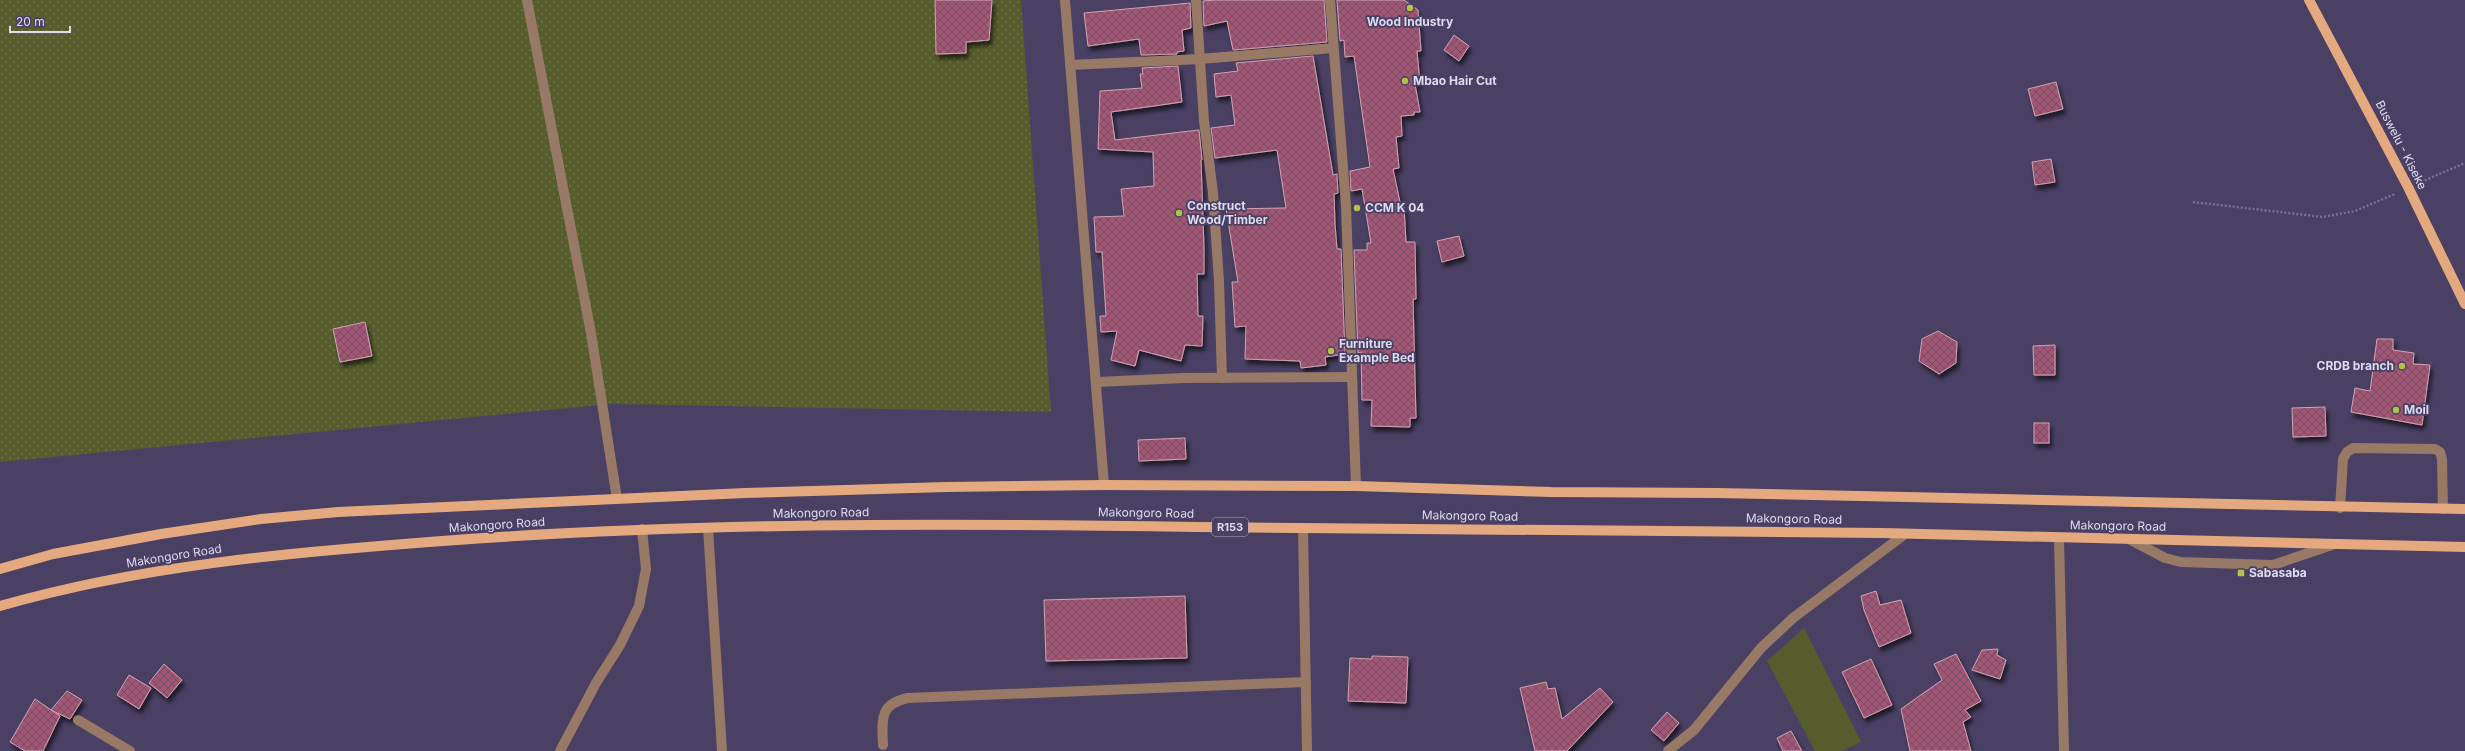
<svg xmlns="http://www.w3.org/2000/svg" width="2465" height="751" viewBox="0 0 2465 751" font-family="Inter,sans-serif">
	<defs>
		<pattern id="grass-dots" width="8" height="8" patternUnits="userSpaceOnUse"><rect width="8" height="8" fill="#565c2c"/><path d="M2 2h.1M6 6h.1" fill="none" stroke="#6e734b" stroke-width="1.8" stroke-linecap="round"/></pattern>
		<pattern id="building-cross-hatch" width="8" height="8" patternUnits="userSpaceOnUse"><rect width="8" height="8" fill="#a15675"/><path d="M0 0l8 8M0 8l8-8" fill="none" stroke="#774d61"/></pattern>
		<filter id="shadow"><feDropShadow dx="2.5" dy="4.5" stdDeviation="2" flood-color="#0009"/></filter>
	</defs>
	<rect width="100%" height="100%" fill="#494063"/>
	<path fill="url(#grass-dots)" d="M0,0H1021L1051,412L611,404L0,462Z"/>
	<path fill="#565c2c" d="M1804,628L1861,742L1842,751H1815L1767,661Z"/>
	<g fill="url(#building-cross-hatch)" stroke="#d1a3b3" filter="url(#shadow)">
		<path d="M935,0H992L989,40L966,42V53L936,54Z"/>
		<path d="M1216,0H1324L1327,42L1233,50L1227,21L1204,26L1203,1Z"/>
		<path d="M1337,0H1404L1418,10L1421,51H1417L1420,83L1415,84L1420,112H1414V115L1401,116L1402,136L1396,137L1399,168L1393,169L1401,207H1404L1406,242H1415L1416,299H1413L1416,418H1410V427L1371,426L1372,400H1362L1361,352L1358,353L1354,250H1367V243H1371L1362,189L1351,191L1350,171L1370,167L1354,56L1345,57L1344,40L1340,41Z"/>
		<path d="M1190,3L1191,28L1182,30L1184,51L1177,52V54L1141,55L1139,39L1088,46L1084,13Z"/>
		<path d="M1454,35L1469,46L1459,61L1444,50Z"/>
		<path d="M1313,56L1333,175L1337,174L1338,193L1334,194L1335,224L1337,249H1341L1345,354L1325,357L1326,365L1301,368L1300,361L1245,359L1246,326L1235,327L1232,282H1238L1226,209L1286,208L1277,150L1215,158L1211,128L1235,125L1231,95L1216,97L1214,74L1238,71L1236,63Z"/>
		<path d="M1178,66L1182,102L1111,112L1115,140L1199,130L1202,160H1201L1204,248V274H1197L1198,316H1203L1202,346L1185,345L1181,361L1139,350L1135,366L1111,360L1117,331L1101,332L1100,316H1106L1102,252H1096L1094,217L1124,216L1121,189L1154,186L1153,152L1098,149L1100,91L1142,88L1140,74H1143L1142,68Z"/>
		<path d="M2056,82L2063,109L2035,116L2028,89Z"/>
		<path d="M2051,159L2055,182L2035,185L2032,162Z"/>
		<path d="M1459,236L1464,256L1442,262L1437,241Z"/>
		<path d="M365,322L372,356L340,362L333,329Z"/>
		<path d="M1938,331L1957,342L1956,363L1939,374L1919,361L1922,339Z"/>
		<path d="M2377,339H2393V350L2414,353L2413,364L2430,365L2422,425L2351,412L2355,388L2370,391Z"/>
		<path d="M2055,345V375H2034L2033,346Z"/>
		<path d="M2325,407L2326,436L2293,437L2292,408Z"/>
		<rect x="2034" y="423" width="15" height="20"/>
		<path d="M1185,438L1186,459L1139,461L1138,440Z"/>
		<path d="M1876,591L1880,605L1901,600L1911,633L1879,647L1864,610L1861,596Z"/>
		<path d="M1185,596L1187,658L1046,661L1044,600Z"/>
		<path d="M1998,649L1997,655L2006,660L2000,679L1972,670L1982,650Z"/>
		<path d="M1956,654L1981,701L1965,710L1971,717L1963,722L1971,751H1910L1901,709L1942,680L1934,664Z"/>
		<path d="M1372,656L1408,657L1406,703L1348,701L1350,658L1372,659Z"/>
		<path d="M1871,659L1892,705L1864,718L1842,672Z"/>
		<path d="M164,664L182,680L167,698L149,683Z"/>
		<path d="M129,675L151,688L139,709L117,695Z"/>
		<path d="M1546,682L1548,689L1555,688L1562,719L1600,688L1613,702L1567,751H1535L1520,688Z"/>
		<path d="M67,691L82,700L70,719L51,710Z"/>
		<path d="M35,699L60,716L43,751H25L10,742Z"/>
		<path d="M1667,712L1679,723L1664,741L1651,730Z"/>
		<path d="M1791,731L1802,751H1783L1777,738Z"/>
	</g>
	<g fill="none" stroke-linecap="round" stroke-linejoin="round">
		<g stroke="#78708f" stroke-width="2.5" stroke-dasharray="2 2" stroke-linecap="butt">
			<path d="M2421,182L2465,163"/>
			<path d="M2193,202L2323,217L2355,211L2395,194"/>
		</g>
		<g stroke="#977965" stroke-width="10">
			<path d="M527,0L591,333L617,499"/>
			<path d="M1065,0L1104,485"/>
			<path d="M1196,0L1204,121L1213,193L1219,281L1222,378"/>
			<path d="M1330,0L1346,206L1356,486"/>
			<path d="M1070,65L1200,59L1333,48"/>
			<path d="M1097,382L1184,378L1352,377"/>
			<path d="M2340,508L2343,459L2347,452L2353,448L2435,449L2440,452L2442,459L2443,509"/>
			<path d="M708,528L722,751"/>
			<path d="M1303,528L1307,751"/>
			<path d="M2059,538L2064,751"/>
			<path d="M2129,539L2165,558L2181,562L2273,565L2332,545"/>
			<path d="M78,720L130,751"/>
			<path d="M883,745C882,720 879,704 908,698L1306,682"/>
			<path d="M560,751L596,683L620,645L639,606L646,569L642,529"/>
			<path d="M1668,751L1694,730L1761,648L1793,618L1905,534"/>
		</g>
		<g stroke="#e5a980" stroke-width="10">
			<path d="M2309,0L2408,187L2465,304"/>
			<path d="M0,569L53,554L161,534L261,519L338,512L745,493L946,487L1104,485L1356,486L1551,492L1716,493L2465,509"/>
			<path d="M0,606C140,566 284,553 429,542C685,522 942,523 1198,527C1426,531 1654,529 1881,533C2076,537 2271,542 2465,547"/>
		</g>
	</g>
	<g fill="#b5c249" stroke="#494063" stroke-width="1.5">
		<circle cx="1410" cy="8" r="4"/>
		<circle cx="1405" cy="81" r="4"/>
		<circle cx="1357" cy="208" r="4"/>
		<circle cx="1179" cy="213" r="4"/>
		<circle cx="1331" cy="351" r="4"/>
		<circle cx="2402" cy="366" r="4"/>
		<circle cx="2396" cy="410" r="4"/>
		<rect x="2237" y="569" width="8" height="8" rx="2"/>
	</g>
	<g text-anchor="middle" stroke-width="3.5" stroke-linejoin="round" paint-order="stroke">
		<rect fill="#494063" stroke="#b2acc6" stroke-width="1" x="1212" y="518" width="36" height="18" rx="3"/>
		<g font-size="11" font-weight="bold" fill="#dfdbf0">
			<text x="1230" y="531">R153</text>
		</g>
		<g font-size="12" font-weight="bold" fill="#dfdbf0" stroke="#494063" text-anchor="start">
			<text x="1410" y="26" text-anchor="middle">Wood Industry</text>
			<text x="1413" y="85">Mbao Hair Cut</text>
			<text x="1187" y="210">Construct<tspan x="1187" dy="14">Wood/Timber</tspan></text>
			<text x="1365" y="212">CCM K 04</text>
			<text x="1339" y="348">Furniture<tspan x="1339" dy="14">Example Bed</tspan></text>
			<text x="2394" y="370" text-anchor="end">CRDB branch</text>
			<text x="2404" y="414">Moil</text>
			<text x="2249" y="577">Sabasaba</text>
		</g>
		<g font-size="12" fill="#dfdbf0" stroke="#494063">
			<text transform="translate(2401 145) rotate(63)" y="4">Buswelu - Kiseke</text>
			<text transform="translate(821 513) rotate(-1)" y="4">Makongoro Road</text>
			<text transform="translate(1146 513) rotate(1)" y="4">Makongoro Road</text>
			<text transform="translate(1470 516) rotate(1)" y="4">Makongoro Road</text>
			<text transform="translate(1794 519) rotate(1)" y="4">Makongoro Road</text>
			<text transform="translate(497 525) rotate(-4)" y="4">Makongoro Road</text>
			<text transform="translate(2118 526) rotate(1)" y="4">Makongoro Road</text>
			<text transform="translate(174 556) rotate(-9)" y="4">Makongoro Road</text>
		</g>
	</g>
	<path d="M10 26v6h60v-6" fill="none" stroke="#dfdbf0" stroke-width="2"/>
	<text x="16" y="26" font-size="12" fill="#dfdbf0" stroke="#494063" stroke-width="3" paint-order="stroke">20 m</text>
</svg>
